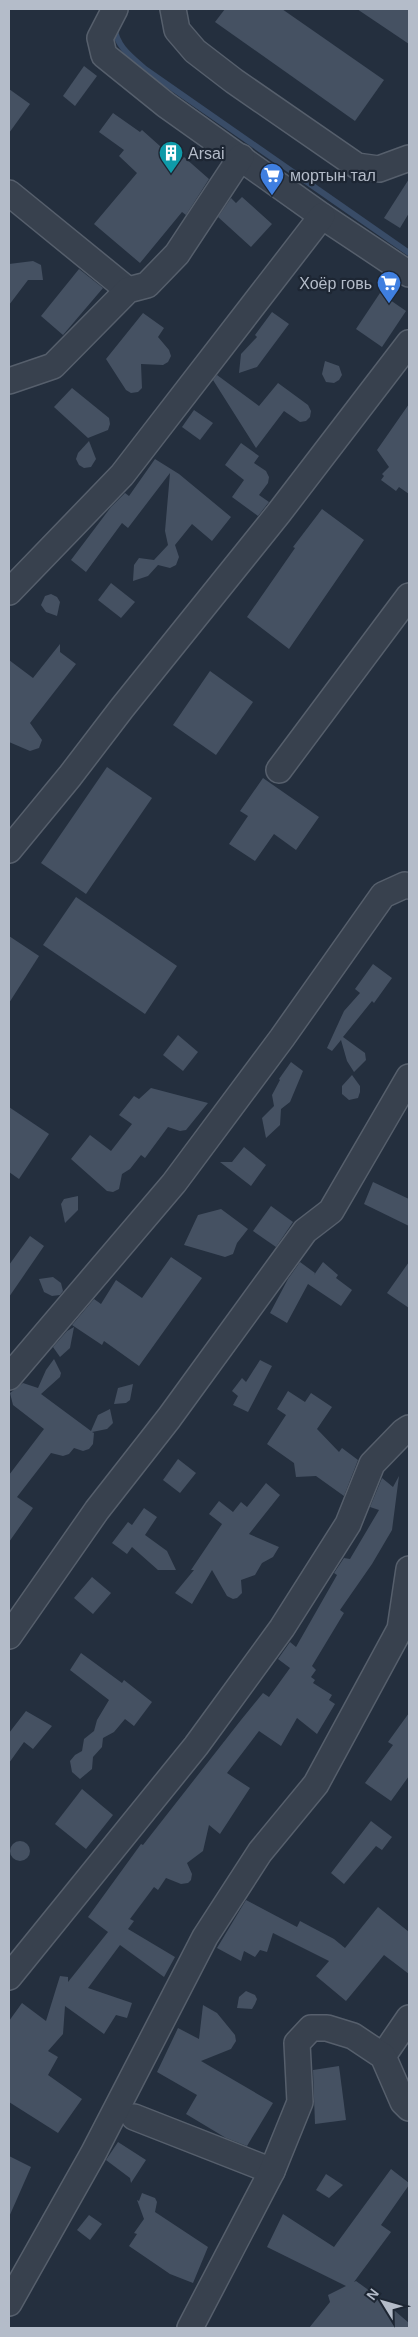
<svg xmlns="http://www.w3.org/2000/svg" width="418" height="2337" viewBox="0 0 418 2337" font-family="Helvetica,sans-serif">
	<rect width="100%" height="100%" fill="#242f3e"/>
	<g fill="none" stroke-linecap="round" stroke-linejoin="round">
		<path stroke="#394c67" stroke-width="6" d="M115,29C116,46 133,58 145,69L409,253"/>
	</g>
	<g fill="#455162">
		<path d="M225,9H282L384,80L355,121L215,22Z"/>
		<path d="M357,9H409V44Z"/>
		<path d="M84,66L97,76L75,106L63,96Z"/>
		<path d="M9,89L30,104L9,133Z"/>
		<path d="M113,113L140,132L142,130L179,163L184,157L209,179L186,215L182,212L140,263L94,224L137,173L119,156L124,150L99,132Z"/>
		<path d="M409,179V213L400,228L384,218Z"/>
		<path d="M242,197L272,224L251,247L218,217L231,198L236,203Z"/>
		<path d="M33,261L41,265L43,280H28L9,305V264Z"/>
		<path d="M79,269L103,288L63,335L41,316Z"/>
		<path d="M380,293L406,311L382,347L356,329Z"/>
		<path d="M272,312L289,324L257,367L239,373L241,354L257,337L255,335Z"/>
		<path d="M143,313L164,328L158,337L169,350L171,356L168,362L163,365L141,364L142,388L138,392L131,393L126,390L106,359Z"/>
		<path d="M325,361L339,366L342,375L339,380L334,383L326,382L322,374Z"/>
		<path d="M217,375L259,406L278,383L308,405L311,411L310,417L306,421L300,422L284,411L256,448L213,380Z"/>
		<path d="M72,388L109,418L110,424L108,430L88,438L54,407Z"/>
		<path d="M409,404V494L399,487L396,491L381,480L384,476L382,474L389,467L377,450Z"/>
		<path d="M194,410L213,423L200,440L182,427Z"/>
		<path d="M89,441L96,459L91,467L84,468L79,465L76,459L78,453Z"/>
		<path d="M241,443L259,456L254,463L266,471L269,477L268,483L259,495L269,502L258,516L232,497L244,480L225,465Z"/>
		<path d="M155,459L179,474L231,517L212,541L192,524L175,545L179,557L176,565L170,568L158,565L148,576L133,581L134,565L139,558L154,560L168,545L165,531L170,473L128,528L122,523L86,572L71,560L111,507L125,493L129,496Z"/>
		<path d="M322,509L364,540L289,649L247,617L295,548L293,547Z"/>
		<path d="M111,583L135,602L121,618L98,600Z"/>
		<path d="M51,594L57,597L60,602L57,616L46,612L41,605L45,596Z"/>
		<path d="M60,644V652L76,664L30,723L42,740L39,748L30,751L9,742V660L33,678Z"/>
		<path d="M210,671L253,702L216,755L173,725Z"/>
		<path d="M107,767L152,798L86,894L41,863Z"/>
		<path d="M263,778L319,817L296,850L274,834L255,861L229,844L248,816L240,811Z"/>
		<path d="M76,897L177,966L145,1014L43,945Z"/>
		<path d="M9,936L39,956L9,1003Z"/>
		<path d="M373,964L392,978L374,1003L372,1001L343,1037L365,1053L366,1060L354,1072L347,1061L341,1040L332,1051L327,1048L344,1011L360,993L355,989Z"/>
		<path d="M178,1035L198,1052L183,1071L163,1055Z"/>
		<path d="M291,1062L303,1071L290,1102L281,1109L280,1125L266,1138L262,1118L274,1106L272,1095L280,1080L279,1079Z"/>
		<path d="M352,1075L360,1086V1092L358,1098L349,1100L342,1094V1086Z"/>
		<path d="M151,1088L208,1103L186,1130L180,1131L168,1127L145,1158L141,1155L130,1169L122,1174L119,1189L113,1192L107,1191L71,1159L90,1135L111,1151L132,1124L119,1115L134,1096L139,1099Z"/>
		<path d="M9,1107L49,1134L19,1179L9,1172Z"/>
		<path d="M244,1147L266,1165L251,1186L220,1162H232Z"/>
		<path d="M373,1182L409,1199V1226L364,1204Z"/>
		<path d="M78,1196V1210L65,1223L61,1204L64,1199Z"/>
		<path d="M271,1206L293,1222L276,1247L253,1231Z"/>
		<path d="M221,1209L248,1229L237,1243L233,1254L225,1257L184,1245L198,1215Z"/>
		<path d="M30,1236L44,1246L9,1297V1265Z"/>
		<path d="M171,1257L202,1278L139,1366L104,1341L102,1345L72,1325L94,1299L101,1304L116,1280L142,1298Z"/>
		<path d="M300,1262L315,1273L314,1275L323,1262L338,1275L336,1278L352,1290L341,1306L308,1284L287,1323L270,1313L288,1279Z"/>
		<path d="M409,1262V1308L387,1293Z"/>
		<path d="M53,1277L61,1283L63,1291L60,1295L52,1296L44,1292L39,1279Z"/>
		<path d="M74,1327L70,1348L60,1357L53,1347L67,1331Z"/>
		<path d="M54,1359L61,1373L60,1377L41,1394L91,1431L98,1415L110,1409L113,1423L107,1429L92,1432L94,1433L93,1444L89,1449L83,1451L74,1448L69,1454L63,1456L51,1453L17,1497L33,1508L9,1542V1475L44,1429L13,1405L10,1393L23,1383L38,1388L46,1370Z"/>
		<path d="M260,1360L272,1366L248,1412L233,1405L238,1396L232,1391L242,1378L246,1382Z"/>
		<path d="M133,1384L130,1400L126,1403L114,1404L118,1388Z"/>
		<path d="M288,1391L305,1402L311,1393L332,1407L317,1429L339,1452L342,1448L358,1460L344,1496L316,1476L296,1477L294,1463L267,1444L286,1415L277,1409Z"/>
		<path d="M178,1459L196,1473L180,1493L163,1480Z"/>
		<path d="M399,1476L392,1530L372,1564L340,1610L344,1613L312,1666L316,1670L311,1677L315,1680L313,1683L332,1695L329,1700L335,1704L317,1734L297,1718L281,1746L259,1731L227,1773L250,1788L220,1834L209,1825L203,1851L187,1863L192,1874L191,1880L188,1883L181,1884L166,1878L158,1890L154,1887L130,1919L134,1921L128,1929L175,1957L164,1977L120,1945L88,1988L132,2003L127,2018L116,2015L104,2034L65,2006L63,2034L48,2051L58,2057L48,2075L82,2099L58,2133L9,2102V2021L22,2003L46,2021L60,1976L68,1977V1982L108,1932L88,1917L141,1844L143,1845L241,1720L263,1693L269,1697L290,1668L278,1659L290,1642L296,1647L337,1575L334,1573L344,1558L350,1559L379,1510L370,1507L382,1478L393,1487Z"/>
		<path d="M266,1483L280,1495L249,1534L279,1547L273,1557L262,1563L255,1575L241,1580L242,1593L237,1598L233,1599L227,1596L212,1570L192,1604L175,1593L194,1570H191L222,1524L209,1514L219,1501L233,1512L241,1502L247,1507Z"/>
		<path d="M144,1508L157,1517L145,1535L167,1551L176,1570H158L132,1547L127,1554L112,1543L128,1522L132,1525Z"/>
		<path d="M92,1577L111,1593L93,1614L74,1598Z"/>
		<path d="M81,1653L122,1683L124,1680L152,1702L134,1726L125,1719L114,1732L103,1738L102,1747L93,1757L92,1769L80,1779L72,1772L70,1761L75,1755L82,1751L84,1739L94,1731L97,1720L109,1700L70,1670Z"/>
		<path d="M26,1711L52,1726L33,1749L24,1742L9,1763V1733Z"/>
		<path d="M409,1713V1776L391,1801L365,1783L393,1745L388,1742Z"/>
		<path d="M82,1789L113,1815L86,1849L55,1824Z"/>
		<path d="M371,1821L392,1837L382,1850L376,1846L344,1884L331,1873Z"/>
		<circle cx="20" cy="1851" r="10"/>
		<path d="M246,1900L297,1927L300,1921L334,1939L345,1948L378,1907L409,1932V1974L384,1955L346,2001L316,1976L329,1961L273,1933L267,1952L260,1950L255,1957L244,1951L241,1961L217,1948Z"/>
		<path d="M246,1991L255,1995L257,1999L255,2004L252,2009L237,2008L239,1997Z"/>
		<path d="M203,2005L217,2013L235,2035L236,2041L231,2049L201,2061L273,2103L247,2146L226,2138L186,2114L197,2095L157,2072L178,2028L199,2039Z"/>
		<path d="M339,2066L346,2120L315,2124L313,2070Z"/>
		<path d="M118,2142L146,2160L131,2183L130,2178L106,2160Z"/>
		<path d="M9,2156L31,2167L9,2217Z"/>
		<path d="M391,2169L409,2183V2185L381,2225L391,2232L354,2282L356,2281L381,2299L409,2323V2328H309L330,2302L328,2295L346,2286L267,2247L283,2214L334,2247Z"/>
		<path d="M326,2174L343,2185L329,2198L316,2190Z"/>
		<path d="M142,2193L155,2198L157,2202L155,2212L208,2247L193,2283L170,2274L129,2246L137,2234L134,2233L144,2219L137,2200L139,2201Z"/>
		<path d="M89,2215L102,2224L90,2240L77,2230Z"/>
	</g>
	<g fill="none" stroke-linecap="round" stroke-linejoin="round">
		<defs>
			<g id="minor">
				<path d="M115,9L100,38L104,55L166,105L322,216L409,274"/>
				<path d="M173,9L177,30L195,51L234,81L357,166L379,169L409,158"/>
				<path d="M9,193L128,290"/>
				<path d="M9,381L53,366L128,290L147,285L177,254L241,157"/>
				<path d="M9,592L122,475L322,216"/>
				<path d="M279,770L409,596"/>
				<path d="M9,850L70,776L122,708L278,514L409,343"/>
				<path d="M9,1377L174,1183L282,1038L383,895L405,885L409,886"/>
				<path d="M9,1636L97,1510L169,1418L305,1231L331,1211L409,1077"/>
				<path d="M9,1977L196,1746L282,1628L348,1524L372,1464L403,1432L409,1428"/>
				<path d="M383,2056L409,2018"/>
				<path d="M134,2117L272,2171"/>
				<path d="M9,2303L93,2154L205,1937L260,1852L316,1784L400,1629L409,1569"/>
				<path d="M190,2328L272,2171L300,2102L297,2043L311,2028H327L353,2036L383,2056L403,2102L409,2108"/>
			</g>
		</defs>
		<use href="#minor" stroke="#565f6c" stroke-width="28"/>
		<use href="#minor" stroke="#38414e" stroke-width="25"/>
	</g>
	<defs>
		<symbol id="building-pin" viewBox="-11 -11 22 30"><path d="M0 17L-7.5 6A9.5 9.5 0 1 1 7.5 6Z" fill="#0f9aa8" stroke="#1d2633"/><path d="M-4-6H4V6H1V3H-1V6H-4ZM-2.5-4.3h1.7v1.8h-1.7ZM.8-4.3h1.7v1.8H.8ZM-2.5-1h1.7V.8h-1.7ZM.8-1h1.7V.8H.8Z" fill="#fff"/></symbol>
		<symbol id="supermarket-pin" viewBox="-11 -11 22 30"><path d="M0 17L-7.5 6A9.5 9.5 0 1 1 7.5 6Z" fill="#3f7fe0" stroke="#1d2633"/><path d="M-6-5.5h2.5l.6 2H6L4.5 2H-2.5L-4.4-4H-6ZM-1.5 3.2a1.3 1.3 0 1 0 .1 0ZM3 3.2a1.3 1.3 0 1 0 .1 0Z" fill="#fff"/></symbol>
	</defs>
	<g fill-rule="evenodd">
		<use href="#building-pin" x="157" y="139" width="28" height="38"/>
		<use href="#supermarket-pin" x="258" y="161" width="28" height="38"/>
		<use href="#supermarket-pin" x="375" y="269" width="28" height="38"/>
	</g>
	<g text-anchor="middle" stroke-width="4.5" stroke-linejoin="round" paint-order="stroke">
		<g font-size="16" fill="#b4bcc9" stroke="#1d2633" text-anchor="start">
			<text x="188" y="159">Arsai</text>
			<text x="290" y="181">мортын тал</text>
			<text x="372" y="289" text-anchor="end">Хоёр говь</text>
		</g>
	</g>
	<rect width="418" height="2337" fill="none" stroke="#b4bcc9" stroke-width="20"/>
	<g transform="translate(383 2302) rotate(307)" stroke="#1d2633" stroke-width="4" paint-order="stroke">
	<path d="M0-4L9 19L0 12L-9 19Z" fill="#b4bcc9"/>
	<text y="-8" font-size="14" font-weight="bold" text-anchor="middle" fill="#b4bcc9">N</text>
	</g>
</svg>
